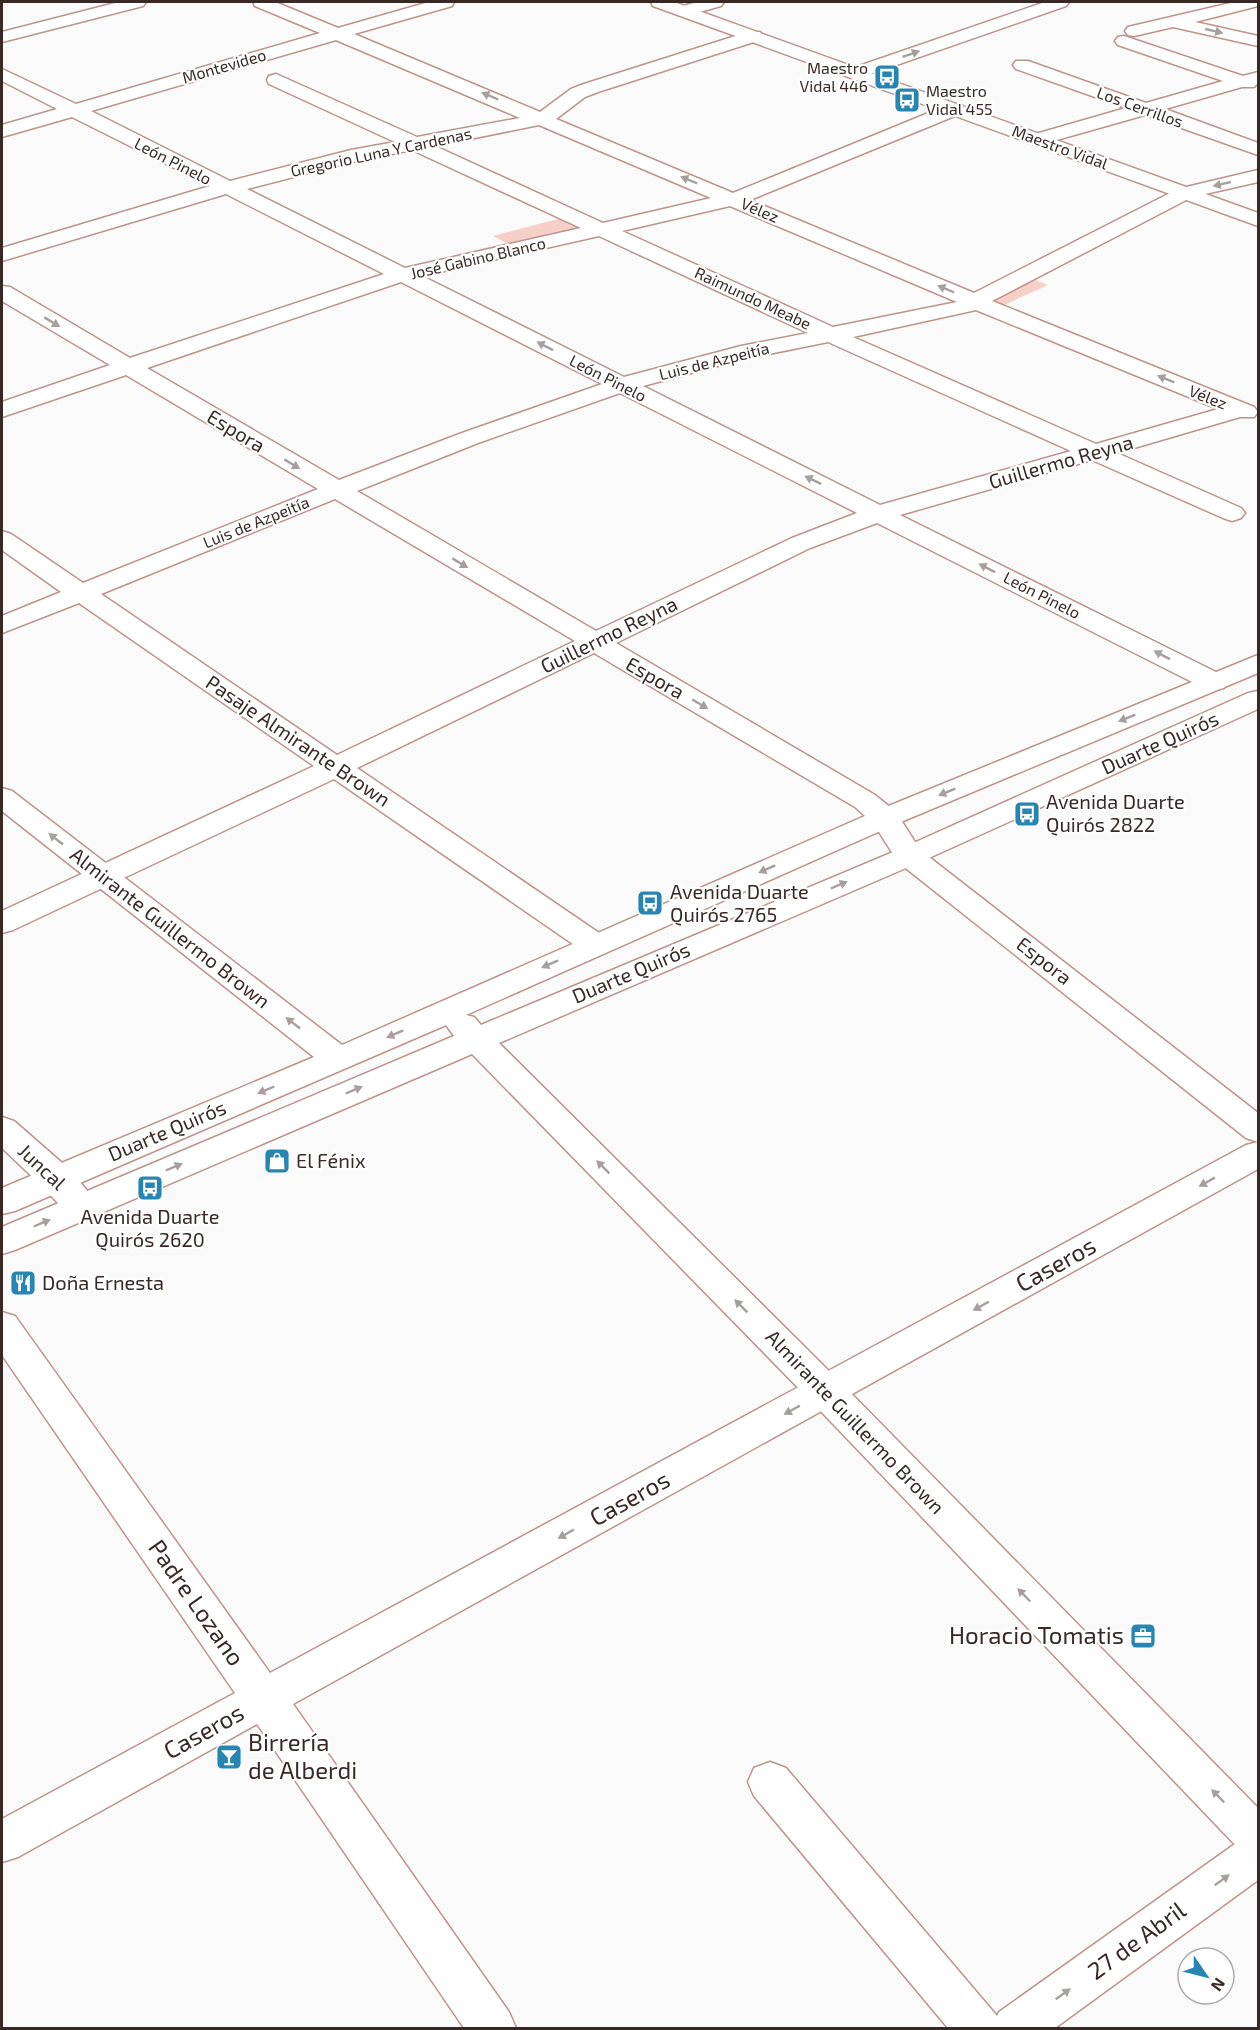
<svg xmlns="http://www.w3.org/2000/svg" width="1260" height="2030" viewBox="0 0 1260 2030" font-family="'Exo 2',sans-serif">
	<rect width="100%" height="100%" fill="#fafafa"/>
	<g fill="#f6cfc8">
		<path d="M562,218L585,229L514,247L493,236Z"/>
		<path d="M1028,277L1048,285L1004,305L989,297Z"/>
	</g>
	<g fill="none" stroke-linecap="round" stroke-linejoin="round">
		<defs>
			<g id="street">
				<path d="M119,2H146L143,6L2,42V32Z"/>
				<path d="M253,2H275L338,28L429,2H454L452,6L354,34L540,112L571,89L584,84L748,32H760L763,36L760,40L598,92L585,97L556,119L733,193L948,105H962L964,109L962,113L750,200L974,293L1178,189L1258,170V182L1192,197L992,301L1254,407L1258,412L1254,417H1240L1117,453L1241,508L1245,513L1241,518L1232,521L1223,518L1092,460L900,515L1224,676L1228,682L1224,688L1214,690L1204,688L877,523L810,548L616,643L875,795L896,812L920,850L1258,1113V1142L1246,1138L898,862L874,824L855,807L594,653L357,768L605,937L610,944L605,951L594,954L583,951L334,779L13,930L2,933V911L314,766L79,603L2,633V616L61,592L2,550V531L11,534L83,583L318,489L126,375L2,417V402L110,365L2,301V286L10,287L130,358L384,274L226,194L2,261V248L210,186L72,117L2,137V125L57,109L2,81V69L76,104L320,33L255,6ZM336,40L520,118L417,137L276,74L269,76L267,80L269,84L395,142L351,150L230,181L91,111ZM539,125L711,198L603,223L435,146ZM412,150L581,228L405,268L247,189L352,162ZM730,206L957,302L833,327L622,231ZM599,236L808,333L741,346L624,377L422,276ZM401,282L602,384L462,433L339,480L147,368ZM976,310L1218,409L1096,444L853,337ZM828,342L1071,451L880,505L643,386L744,359ZM620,393L857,513L792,538L596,631L357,491L478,443ZM335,499L575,641L337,755L101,594Z"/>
				<path d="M698,2H724L721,6L685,16L679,15L676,11L679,7Z"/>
				<path d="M1045,2H1069L1066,6L862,77H850L847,73L850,69Z"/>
				<path d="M1235,2H1258V6L1195,22L1258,36V46L1173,27L1134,36L1128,35L1125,31L1128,27Z"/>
				<path d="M1124,36L1243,76L1258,72V83L1254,87H1242L1165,109L1258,143V155L1145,115L1046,143H1032L1029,139L1032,135L1126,108L1016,69L1013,65L1016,61H1028L1146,103L1223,81L1118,45L1115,41L1118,37Z"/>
				<path d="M2,1117L14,1121L69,1169L100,1206L95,1215L82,1219L69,1215L43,1187L2,1148Z"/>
				<path d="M1258,1142V1169L293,1704L509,2012L516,2028H464L257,1724L18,1857L2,1862V1819L235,1693L2,1355V1312L15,1316L270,1673L1246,1145Z"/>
				<path d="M770,1762L786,1768L997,2016L999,2012L1242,1839L1258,1833V1880L1055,2028H948L754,1796L748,1782L754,1768Z"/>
			</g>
			<g id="secondary">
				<path d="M651,2H674L1258,213V226L653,6Z"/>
				<path d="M1258,655V673L896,824L466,1015L474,1017L481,1025L898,850L1248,693L1258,691V709L920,862L499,1043L840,1382L1258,1808V1858L1242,1852L812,1402L472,1054L15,1250L2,1254V1227L454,1036L446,1025L15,1211L2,1214V1188L314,1057L2,811V788L12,791L342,1045L874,812Z"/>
			</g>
		</defs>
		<use href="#street" stroke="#bc948d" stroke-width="3"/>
		<use href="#secondary" stroke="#bc948d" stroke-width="3"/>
		<use href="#street" fill="#fff" fill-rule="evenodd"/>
		<use href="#secondary" fill="#fff" fill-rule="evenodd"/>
	</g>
	<defs><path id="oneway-solid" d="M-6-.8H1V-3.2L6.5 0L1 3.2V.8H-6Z" transform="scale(1.5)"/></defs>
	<g fill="#a69f9d">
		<use href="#oneway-solid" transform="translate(1214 31) rotate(13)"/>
		<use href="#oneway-solid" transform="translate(911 54) rotate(-19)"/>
		<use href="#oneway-solid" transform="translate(490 96) rotate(-157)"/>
		<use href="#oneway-solid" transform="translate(689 180) rotate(-157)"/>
		<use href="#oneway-solid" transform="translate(1222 184) rotate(167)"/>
		<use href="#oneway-solid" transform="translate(946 289) rotate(-157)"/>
		<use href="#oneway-solid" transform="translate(52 322) rotate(31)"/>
		<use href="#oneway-solid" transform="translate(545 346) rotate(-153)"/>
		<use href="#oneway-solid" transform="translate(1166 379) rotate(-158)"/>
		<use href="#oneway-solid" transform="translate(292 464) rotate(31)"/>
		<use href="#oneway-solid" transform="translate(813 480) rotate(-154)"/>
		<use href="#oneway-solid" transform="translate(460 563) rotate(31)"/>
		<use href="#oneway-solid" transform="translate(987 568) rotate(-153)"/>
		<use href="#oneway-solid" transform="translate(1162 655) rotate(-153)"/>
		<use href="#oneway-solid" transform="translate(700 704) rotate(30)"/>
		<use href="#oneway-solid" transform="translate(1127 718) rotate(158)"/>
		<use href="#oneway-solid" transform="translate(947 792) rotate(158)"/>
		<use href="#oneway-solid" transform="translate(56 839) rotate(-142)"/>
		<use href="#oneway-solid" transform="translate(767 869) rotate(156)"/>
		<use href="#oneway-solid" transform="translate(839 885) rotate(-23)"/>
		<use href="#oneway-solid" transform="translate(550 964) rotate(156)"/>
		<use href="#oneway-solid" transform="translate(293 1023) rotate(-142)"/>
		<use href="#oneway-solid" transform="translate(395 1034) rotate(156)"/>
		<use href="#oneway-solid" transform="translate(266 1090) rotate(157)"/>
		<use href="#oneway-solid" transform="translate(354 1090) rotate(-23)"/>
		<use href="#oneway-solid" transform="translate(174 1167) rotate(-23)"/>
		<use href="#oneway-solid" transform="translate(603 1167) rotate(-135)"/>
		<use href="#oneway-solid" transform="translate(1207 1182) rotate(151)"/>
		<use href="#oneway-solid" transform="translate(42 1223) rotate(-23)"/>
		<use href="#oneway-solid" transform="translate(741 1306) rotate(-135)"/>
		<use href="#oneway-solid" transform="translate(981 1306) rotate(151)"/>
		<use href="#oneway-solid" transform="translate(792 1410) rotate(151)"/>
		<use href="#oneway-solid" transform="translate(566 1534) rotate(151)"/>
		<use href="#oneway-solid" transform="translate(1024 1595) rotate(-134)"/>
		<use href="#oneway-solid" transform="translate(1218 1796) rotate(-134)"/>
		<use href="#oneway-solid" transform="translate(1222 1880) rotate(-36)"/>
		<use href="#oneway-solid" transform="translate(1063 1994) rotate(-36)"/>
	</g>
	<defs>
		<symbol id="bus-square" viewBox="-11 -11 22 22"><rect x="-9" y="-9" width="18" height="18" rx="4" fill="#2685b1" stroke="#fff"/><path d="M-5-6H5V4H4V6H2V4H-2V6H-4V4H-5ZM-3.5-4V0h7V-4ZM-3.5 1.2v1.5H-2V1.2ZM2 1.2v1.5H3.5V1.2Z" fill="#fff"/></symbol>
		<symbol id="shop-square" viewBox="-11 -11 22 22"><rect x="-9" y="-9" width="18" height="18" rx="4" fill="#2685b1" stroke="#fff"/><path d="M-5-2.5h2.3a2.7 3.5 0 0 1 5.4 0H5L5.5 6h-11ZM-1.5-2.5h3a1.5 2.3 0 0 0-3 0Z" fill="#fff"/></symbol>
		<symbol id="restaurant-square" viewBox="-11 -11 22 22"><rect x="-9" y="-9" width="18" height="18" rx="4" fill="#2685b1" stroke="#fff"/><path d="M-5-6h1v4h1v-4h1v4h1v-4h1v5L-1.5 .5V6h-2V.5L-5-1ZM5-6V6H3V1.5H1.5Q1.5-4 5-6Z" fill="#fff"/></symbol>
		<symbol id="office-square" viewBox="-11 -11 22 22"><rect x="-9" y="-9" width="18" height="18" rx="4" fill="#2685b1" stroke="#fff"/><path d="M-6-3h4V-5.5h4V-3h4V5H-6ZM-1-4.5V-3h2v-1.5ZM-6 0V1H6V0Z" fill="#fff"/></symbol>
		<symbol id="bar-square" viewBox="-11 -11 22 22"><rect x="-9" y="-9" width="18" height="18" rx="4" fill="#2685b1" stroke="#fff"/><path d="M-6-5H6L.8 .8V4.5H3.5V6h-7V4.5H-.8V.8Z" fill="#fff"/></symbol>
	</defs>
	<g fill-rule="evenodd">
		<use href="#bus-square" x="872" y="62" width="30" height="30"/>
		<use href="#bus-square" x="892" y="85" width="30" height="30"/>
		<use href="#bus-square" x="1012" y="799" width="30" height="30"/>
		<use href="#bus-square" x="635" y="888" width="30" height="30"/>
		<use href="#shop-square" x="262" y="1146" width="30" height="30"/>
		<use href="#bus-square" x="135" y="1173" width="30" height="30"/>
		<use href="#restaurant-square" x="8" y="1268" width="30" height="30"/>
		<use href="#office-square" x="1128" y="1621" width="30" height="30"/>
		<use href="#bar-square" x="214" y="1742" width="30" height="30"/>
	</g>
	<g text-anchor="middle" stroke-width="4.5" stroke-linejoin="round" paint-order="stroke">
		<g font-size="16" fill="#392926" stroke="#fff">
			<text transform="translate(224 66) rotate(-16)" y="6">Montevideo</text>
			<text transform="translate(1140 107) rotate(20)" y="6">Los Cerrillos</text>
			<text transform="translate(1060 147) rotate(20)" y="6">Maestro Vidal</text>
			<text transform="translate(381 152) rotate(-12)" y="6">Gregorio Luna Y Cardenas</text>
			<text transform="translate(173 161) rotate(27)" y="6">León Pinelo</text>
			<text transform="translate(760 210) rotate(23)" y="6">Vélez</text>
			<text transform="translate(478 258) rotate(-13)" y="6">José Gabino Blanco</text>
			<text transform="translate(753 298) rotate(25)" y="6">Raimundo Meabe</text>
			<text transform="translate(714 361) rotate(-14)" y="6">Luis de Azpeitía</text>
			<text transform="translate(608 378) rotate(27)" y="6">León Pinelo</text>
			<text transform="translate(1208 397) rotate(22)" y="6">Vélez</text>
			<text transform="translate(256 522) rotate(-22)" y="6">Luis de Azpeitía</text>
			<text transform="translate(1042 595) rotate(27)" y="6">León Pinelo</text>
		</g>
		<g font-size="16" fill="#392926" stroke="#fff" text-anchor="end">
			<text x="868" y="74">Maestro<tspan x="868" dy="18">Vidal 446</tspan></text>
			<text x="926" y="97" text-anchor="start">Maestro<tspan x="926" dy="18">Vidal 455</tspan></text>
		</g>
		<g font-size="20" fill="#392926" stroke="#fff">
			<text transform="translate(236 431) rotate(31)" y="7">Espora</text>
			<text transform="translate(1061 462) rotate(-16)" y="7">Guillermo Reyna</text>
			<text transform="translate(609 635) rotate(-26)" y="7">Guillermo Reyna</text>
			<text transform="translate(655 678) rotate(30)" y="7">Espora</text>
			<text transform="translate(298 741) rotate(34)" y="7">Pasaje Almirante Brown</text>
			<text transform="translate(1160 743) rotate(-24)" y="7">Duarte Quirós</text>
			<text transform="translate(170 928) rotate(38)" y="7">Almirante Guillermo Brown</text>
			<text transform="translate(1044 961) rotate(38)" y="7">Espora</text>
			<text transform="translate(631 973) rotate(-23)" y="7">Duarte Quirós</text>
			<text transform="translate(167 1131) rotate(-23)" y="7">Duarte Quirós</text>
			<text transform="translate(42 1167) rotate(43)" y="7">Juncal</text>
			<text transform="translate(855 1422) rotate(46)" y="7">Almirante Guillermo Brown</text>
		</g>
		<g font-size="20" fill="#392926" stroke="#fff" text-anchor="start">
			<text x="1046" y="809">Avenida Duarte<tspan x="1046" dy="23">Quirós 2822</tspan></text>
			<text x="670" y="899">Avenida Duarte<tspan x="670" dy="23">Quirós 2765</tspan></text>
			<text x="296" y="1168">El Fénix</text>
			<text x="150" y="1224" text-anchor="middle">Avenida Duarte<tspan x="150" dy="23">Quirós 2620</tspan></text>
			<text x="42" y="1290">Doña Ernesta</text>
		</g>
		<g font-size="24" fill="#392926" stroke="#fff">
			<text transform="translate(1056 1265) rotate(-29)" y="8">Caseros</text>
			<text transform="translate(630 1499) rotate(-29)" y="8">Caseros</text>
			<text transform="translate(196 1603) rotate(55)" y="8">Padre Lozano</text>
			<text transform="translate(204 1732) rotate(-29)" y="8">Caseros</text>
			<text transform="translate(1137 1941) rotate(-36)" y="8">27 de Abril</text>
		</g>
		<g font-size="24" fill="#392926" stroke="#fff" text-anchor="end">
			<text x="1124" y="1644">Horacio Tomatis</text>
			<text x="248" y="1751" text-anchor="start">Birrería<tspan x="248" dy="28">de Alberdi</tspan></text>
		</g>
	</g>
	<rect width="1260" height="2030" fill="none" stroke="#392926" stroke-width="6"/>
	<g transform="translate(1206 1976) rotate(125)"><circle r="28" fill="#ffffff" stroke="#b0a9a8" stroke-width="1.5"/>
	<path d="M0-4.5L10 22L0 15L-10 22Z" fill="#2685b1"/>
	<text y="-9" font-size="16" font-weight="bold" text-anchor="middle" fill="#392926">N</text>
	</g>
</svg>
